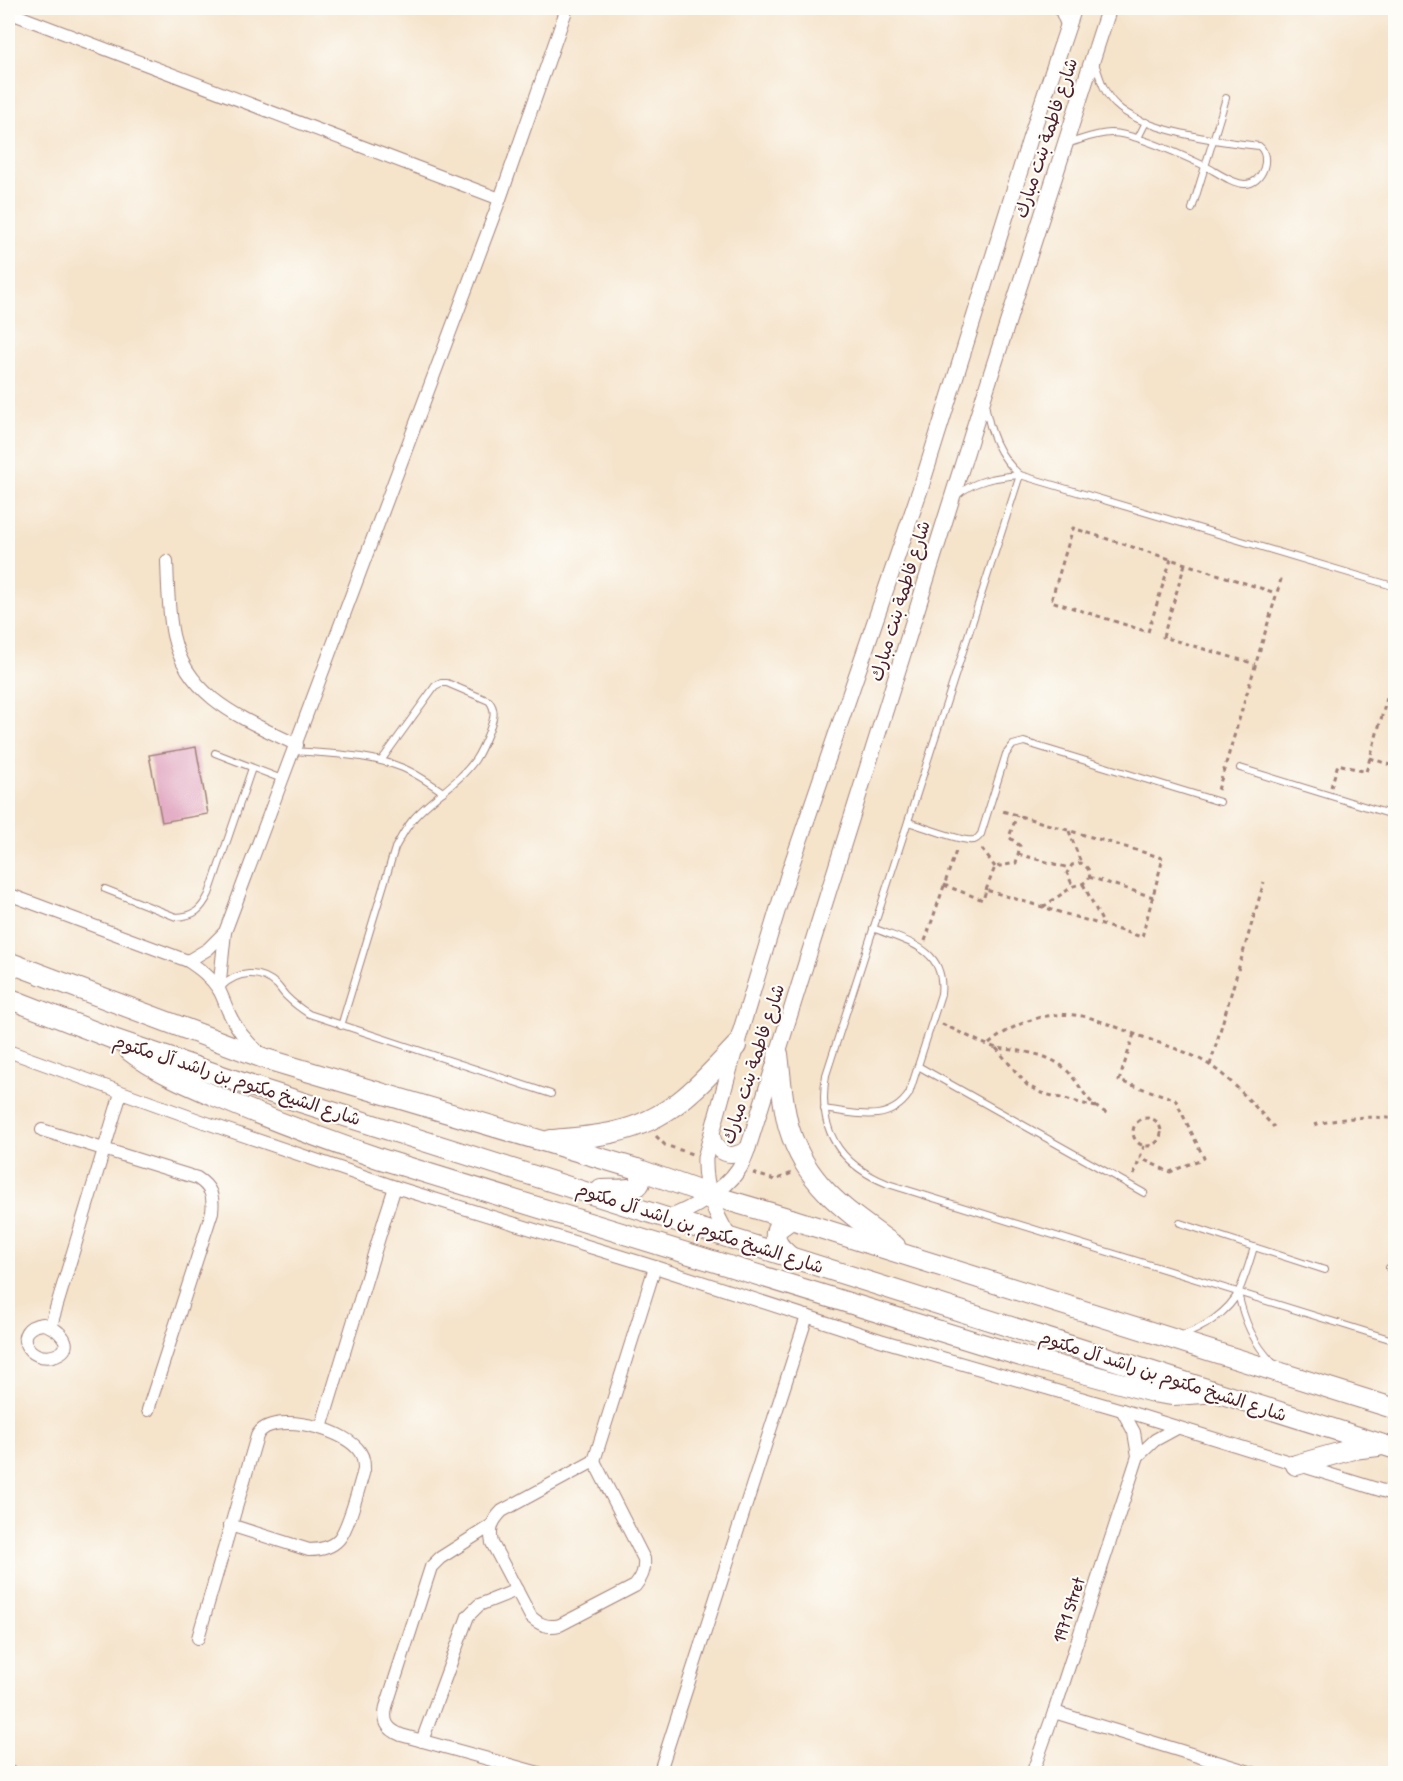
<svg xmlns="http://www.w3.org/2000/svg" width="1403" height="1781" viewBox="0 0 1403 1781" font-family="'Patrick Hand','Playpen Sans Arabic',sans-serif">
	<rect width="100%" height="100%" fill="#fdfcf7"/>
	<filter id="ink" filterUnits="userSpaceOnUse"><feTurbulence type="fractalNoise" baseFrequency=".0167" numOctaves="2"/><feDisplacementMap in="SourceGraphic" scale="12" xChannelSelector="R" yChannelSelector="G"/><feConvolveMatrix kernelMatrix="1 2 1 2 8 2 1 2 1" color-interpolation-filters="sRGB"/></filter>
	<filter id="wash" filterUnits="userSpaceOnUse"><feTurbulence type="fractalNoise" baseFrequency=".008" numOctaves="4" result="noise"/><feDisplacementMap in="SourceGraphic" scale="24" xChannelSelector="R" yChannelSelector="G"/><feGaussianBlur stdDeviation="1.35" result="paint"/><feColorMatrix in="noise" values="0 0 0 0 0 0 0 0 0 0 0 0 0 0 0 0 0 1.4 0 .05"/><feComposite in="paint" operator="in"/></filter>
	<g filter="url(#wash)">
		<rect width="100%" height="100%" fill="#f5e3ca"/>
		<g id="blocks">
			<path fill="#df9fbc" d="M196,747L208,814L162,822L149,755Z"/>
		</g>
	</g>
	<g filter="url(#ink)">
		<use href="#blocks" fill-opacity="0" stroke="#a0817a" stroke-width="1.5"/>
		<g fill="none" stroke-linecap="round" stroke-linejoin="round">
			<defs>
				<g id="service">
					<path d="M1138,138L1146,122"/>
					<path d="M1066,144C1081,140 1096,133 1111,133C1135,133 1184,156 1207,167C1218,173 1233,184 1245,184C1263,184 1272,156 1259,146C1222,142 1142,131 1116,105C1104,94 1100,78 1095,63"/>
					<path d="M1192,209L1226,98"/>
					<path d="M985,404C990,432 998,456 1020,475"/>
					<path d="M1020,475L826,1075C817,1129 838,1164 888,1184L1396,1341"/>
					<path d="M956,496C974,480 996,477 1020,475L1396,587"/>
					<path d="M295,751C330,754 369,754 403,768C417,774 430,783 443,792"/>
					<path d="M215,753L282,779"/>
					<path d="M1240,768L1396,816"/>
					<path d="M1391,815L1396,800"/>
					<path d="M908,822C920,825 964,843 974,840C978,839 978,837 981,834L1006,754L1013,745L1024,742L1220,802"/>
					<path d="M105,889L176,917C195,916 201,910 209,894L252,768"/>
					<path d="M221,987C237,971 260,969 277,985C280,988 283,993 286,996C293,1003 301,1009 309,1014L551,1094"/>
					<path d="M341,1026L395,848C401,837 406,827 415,817C433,797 459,783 475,760C481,751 485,741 489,731C493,720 497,711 489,701L447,683H441L435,686L381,761"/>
					<path d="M918,1066L1144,1193"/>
					<path d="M824,1109C855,1113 888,1125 909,1094L941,994C946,948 907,942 873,928"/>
					<path d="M1180,1223L1325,1270"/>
					<path d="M1389,1268H1396"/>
					<path d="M1238,1293C1244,1320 1253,1343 1273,1363"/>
					<path d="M1180,1336C1201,1330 1229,1312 1239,1291C1245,1277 1250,1261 1254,1247"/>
				</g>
				<g id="minor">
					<path d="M1060,8L1068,27"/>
					<path d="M8,12L500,199"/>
					<path d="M167,561C168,585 168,611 173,635C187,699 244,719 297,745"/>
					<path d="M8,894L188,961C200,969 211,977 219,990C223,997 225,1004 228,1011C235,1027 246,1041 259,1052"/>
					<path d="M188,961L208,949L225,932"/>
					<path d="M219,990L225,932L500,199L567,8"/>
					<path d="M8,1051L204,1122L395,1187L655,1267L880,1340L1122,1410L1396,1495"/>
					<path d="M42,1130L197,1178C211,1187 214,1196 212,1212L148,1410"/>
					<path d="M43,1324C58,1327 78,1347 56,1355C28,1365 9,1328 43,1324Z"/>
					<path d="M51,1325L121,1093"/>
					<path d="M321,1428L385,1218L395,1187"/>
					<path d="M1138,1456L1155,1440L1177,1428"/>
					<path d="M594,1461L644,1559C645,1571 642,1577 635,1586L560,1625C548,1628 540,1625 531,1617L492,1543C489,1529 492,1521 502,1511Z"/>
					<path d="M594,1461L655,1267"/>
					<path d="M492,1525L440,1558L431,1567L386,1707C383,1722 387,1729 401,1735L539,1773"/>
					<path d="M198,1638L257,1436C259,1432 262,1429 266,1427C289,1415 347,1431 360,1452C364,1458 364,1464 364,1470C359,1487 349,1527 339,1539C331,1548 320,1550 309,1550L230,1525"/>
					<path d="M1054,1712L1256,1774"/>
					<path d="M422,1741L468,1616L479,1605L517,1590"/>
					<path d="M8,1772L14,1774"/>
					<path d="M659,1774L807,1316"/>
					<path d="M1032,1774L1054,1712L1138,1456L1134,1432L1122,1410"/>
				</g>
				<g id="tertiary">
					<path d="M712,1134C716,1155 731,1160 748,1148"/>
					<path d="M668,1218C691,1210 725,1190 738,1170C743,1163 745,1155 748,1148L984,396L1109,8"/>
					<path d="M729,1237C714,1213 704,1186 705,1158L736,1046L790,869L921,487L1030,139L1074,8"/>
				</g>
				<g id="primary">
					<path d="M8,962L266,1059L637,1169L710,1195L791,1219L1396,1409"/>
					<path d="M8,998L116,1040L266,1091L1396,1449"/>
					<path d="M130,1051C156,1071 185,1083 215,1096C269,1119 325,1140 381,1159L1021,1356L1153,1392L1173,1395L1204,1393"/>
					<path d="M778,1054C781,1078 782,1104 789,1128C806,1186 849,1213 895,1246"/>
					<path d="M551,1140C573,1138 595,1137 615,1132C670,1120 700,1085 736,1046"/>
					<path d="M601,1190C614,1188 652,1196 637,1169"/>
					<path d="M791,1219L777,1229C772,1243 782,1249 791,1258"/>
					<path d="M1296,1465L1353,1449L1378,1446"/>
				</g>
			</defs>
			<use href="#service" stroke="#a0817a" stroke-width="8"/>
			<use href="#minor" stroke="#a0817a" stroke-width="14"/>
			<use href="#tertiary" stroke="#a0817a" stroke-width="17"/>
			<use href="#primary" stroke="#a0817a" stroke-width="22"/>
			<g stroke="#a0817a" stroke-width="3" stroke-dasharray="4.5 4.5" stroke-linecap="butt">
				<path d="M1171,559L1148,632L1051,601L1073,528L1276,593"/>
				<path d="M1185,564L1163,637L1255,664"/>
				<path d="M1370,758L1396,767"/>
				<path d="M1331,787L1338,764L1366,772L1395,670"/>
				<path d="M1218,790L1282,576"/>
				<path d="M1069,831L1081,863"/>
				<path d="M982,849L995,867"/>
				<path d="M1018,854L1069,868"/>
				<path d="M1089,877L1153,897"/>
				<path d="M1083,884L1104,925"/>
				<path d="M944,885L983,900L986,890L1142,937L1163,858L999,810"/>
				<path d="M986,890L995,867L1016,863L1020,846L1009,837L1017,815"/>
				<path d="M1043,907C1053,900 1062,894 1072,887C1076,884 1081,886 1085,882C1094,876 1089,867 1081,863L1072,865L1067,873L1071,882L1076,884"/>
				<path d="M925,941L957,848"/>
				<path d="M942,1024C956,1030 984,1045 997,1048C1019,1051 1040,1052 1059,1064C1079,1077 1084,1104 1107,1113"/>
				<path d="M1134,1034L1119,1081L1175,1099L1204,1158L1170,1172L1140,1158"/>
				<path d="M989,1044C1016,1021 1051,1009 1087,1017C1106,1022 1125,1031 1143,1037C1166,1046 1191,1052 1211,1066C1235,1082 1254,1106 1274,1127"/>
				<path d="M996,1048L1027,1085L1041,1093L1096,1107"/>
				<path d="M1210,1065L1264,882"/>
				<circle cx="1147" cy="1132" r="14"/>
				<path d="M1314,1125C1341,1118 1367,1115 1396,1119"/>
				<path d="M656,1136L665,1145L692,1154"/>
				<path d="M753,1173L775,1180L792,1173"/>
				<path d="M1134,1175L1144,1146"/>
				<path d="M1396,1206L1393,1212L1396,1220"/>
				<path d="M1393,1258L1396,1233"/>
			</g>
			<use href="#service" stroke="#fff" stroke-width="6"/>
			<use href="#minor" stroke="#fff" stroke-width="12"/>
			<use href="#tertiary" stroke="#fff" stroke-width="15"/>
			<use href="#primary" stroke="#fff" stroke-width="20"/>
		</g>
	</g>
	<g text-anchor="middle" stroke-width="4.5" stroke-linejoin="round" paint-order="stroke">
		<g font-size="18" fill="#4a1f2b" stroke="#fdfcf7">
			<text transform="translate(1046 138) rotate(-72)" y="6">شارع فاطمة بنت مبارك</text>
			<text transform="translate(900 601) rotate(-73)" y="6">شارع فاطمة بنت مبارك</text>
			<text transform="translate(753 1064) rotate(-72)" y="6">شارع فاطمة بنت مبارك</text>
			<text transform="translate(237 1080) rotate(18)" y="6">شارع الشيخ مكتوم بن راشد آل مكتوم</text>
			<text transform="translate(700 1228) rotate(18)" y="6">شارع الشيخ مكتوم بن راشد آل مكتوم</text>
			<text transform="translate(1163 1376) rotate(18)" y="6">شارع الشيخ مكتوم بن راشد آل مكتوم</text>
			<text transform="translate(1069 1610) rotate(-72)" y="6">1971 Stret</text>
		</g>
	</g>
	<rect width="1403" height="1781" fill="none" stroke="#fdfcf7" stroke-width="30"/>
</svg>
